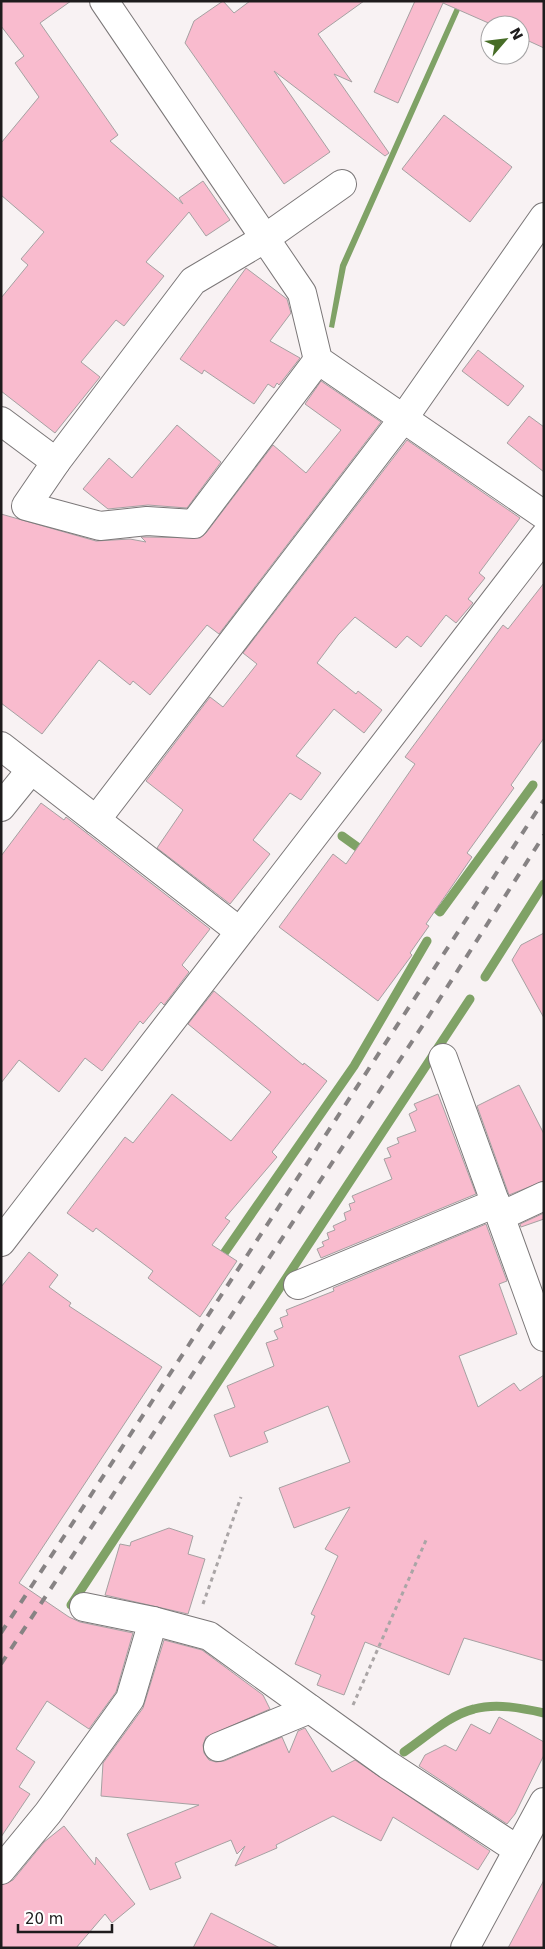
<svg xmlns="http://www.w3.org/2000/svg" width="545" height="1949" viewBox="0 0 545 1949" font-family="'DejaVu Sans',sans-serif">
	<rect width="100%" height="100%" fill="#f8f2f3"/>
	<path fill="#7fa266" d="M458,1H464L346,267L334,328L329,327L340,265Z"/>
	<g fill="none" stroke-linecap="round" stroke-linejoin="round">
		<g stroke="#7fa266" stroke-width="9">
			<path d="M342,836L367,854"/>
			<path d="M429,902L440,912L533,785"/>
			<path d="M485,977L544,884"/>
			<path d="M218,1262L354,1066L427,941"/>
			<path d="M71,1605L470,999"/>
			<path d="M404,1752C425,1738 449,1715 474,1709C496,1703 522,1708 544,1713"/>
		</g>
	</g>
	<g fill="#f9bbce" stroke="#a6a1a2">
		<path d="M1,1H71L40,23L118,135L110,141L183,204L179,198L203,181L230,220L206,236L189,212L146,262L164,276L124,326L116,320L81,362L100,377L55,433L1,391V298L28,265L21,259L44,232L1,195V143L39,97L15,63L24,56L1,26Z"/>
		<path d="M223,1L234,13L250,1H364L318,34L352,82L334,74L389,153L385,156L274,71L330,152L284,184L185,43L194,21Z"/>
		<path d="M415,1H544V48L520,37V25H493L443,3L398,103L374,92Z"/>
		<path d="M444,115L512,167L470,222L402,169Z"/>
		<path d="M246,268L287,299L291,313L270,341L300,358L279,385L277,383L274,388L268,384L254,404L204,370L202,374L180,359Z"/>
		<path d="M478,350L524,386L508,406L462,371Z"/>
		<path d="M321,381L381,422L219,634L207,625L150,695L133,681L130,685L99,660L42,734L1,703V514L96,541L130,539L146,542L141,537H147L200,538L206,533L273,445L306,473L341,430L305,404Z"/>
		<path d="M529,416L544,427V472L507,443Z"/>
		<path d="M177,425L221,462L187,508L148,505L108,509L83,489L109,458L132,478Z"/>
		<path d="M407,440L520,518L479,573L485,578L468,599L473,603L456,623L446,615L421,647L407,636L396,648L355,617L338,635L317,663L356,694L358,691L382,710L364,733L334,709L296,756L321,773L301,800L290,793L253,840L270,854L230,904L157,848L183,810L146,781L210,697L223,707L257,664L243,653Z"/>
		<path d="M544,583V738L511,785L514,788L467,853L472,857L426,924L429,926L410,953L412,955L378,1001L279,927L333,854L346,864L415,764L405,757L503,625L508,629Z"/>
		<path d="M41,803L64,820L66,817L210,929L182,965L189,972L164,1005L161,1002L143,1024L140,1021L102,1071L85,1058L59,1092L19,1060L1,1083V856Z"/>
		<path d="M544,933V1018L512,960L521,945Z"/>
		<path d="M214,991L303,1065L304,1063L327,1081L272,1152L277,1157L225,1218L230,1221L212,1245L237,1261L200,1317L148,1278L153,1271L96,1228L93,1232L67,1213L125,1137L133,1143L172,1094L231,1141L271,1092L188,1024Z"/>
		<path d="M519,1085L544,1134V1181L509,1195L477,1106Z"/>
		<path d="M438,1094L476,1194L321,1258L317,1249L324,1246L322,1242L329,1239L327,1233L335,1230L333,1226L346,1220L344,1213L351,1210L349,1204L355,1202L352,1196L392,1179L384,1159L391,1157L387,1148L399,1143L397,1138L416,1131L409,1114L417,1110L414,1104Z"/>
		<path d="M544,1213V1219L521,1227L520,1224Z"/>
		<path d="M486,1224L507,1281L499,1284L517,1334L459,1356L478,1407L514,1383L520,1391L544,1375V1661L464,1638L449,1675L365,1642L344,1695L317,1685L321,1675L295,1664L315,1616L311,1614L338,1556L325,1549L350,1507L294,1528L279,1488L350,1462L328,1406L264,1432L268,1442L230,1457L214,1415L235,1407L227,1386L274,1366L266,1343L278,1339L274,1331L283,1327L280,1318L288,1315L286,1310L334,1291L333,1288Z"/>
		<path d="M29,1252L58,1275L49,1287L71,1303L69,1306L162,1367L19,1583L69,1617L80,1622L133,1633L116,1692L89,1729L47,1701L16,1749L35,1762L19,1787L30,1794L1,1837V1287Z"/>
		<path d="M169,1528L193,1536L188,1554L205,1559L188,1614L105,1595L120,1544L130,1546L131,1542Z"/>
		<path d="M164,1640L202,1650L263,1695L270,1709L206,1737L203,1745L204,1753L209,1760L216,1762L224,1761L282,1737L289,1753L298,1731L305,1728L332,1772L355,1760L490,1851L478,1870L393,1817L381,1841L333,1816L276,1845L277,1848L235,1866L245,1846L237,1854L231,1840L175,1863L181,1878L150,1890L127,1834L199,1805L101,1796L103,1763L143,1708Z"/>
		<path d="M499,1717L544,1742V1755L515,1814L507,1824L419,1766L425,1755L445,1745L456,1751L471,1724L490,1734Z"/>
		<path d="M64,1826L95,1865L96,1857L135,1904L112,1923L105,1914L76,1948H1V1885L13,1880L44,1842Z"/>
		<path d="M544,1880V1948H508Z"/>
		<path d="M211,1913L280,1948H193Z"/>
	</g>
	<g fill="none" stroke-linecap="round" stroke-linejoin="round">
		<defs>
			<g id="minor">
				<path d="M104,1L302,293L318,360L544,515"/>
				<path d="M1,421L56,462L26,506L100,526L147,521L194,524L318,360"/>
				<path d="M56,462L193,281L264,239L342,184"/>
				<path d="M1,746L239,931"/>
				<path d="M1,807L31,770"/>
				<path d="M96,820L403,419L544,217"/>
				<path d="M443,1058L544,1337"/>
				<path d="M501,1216L544,1196"/>
				<path d="M1,1242L544,537"/>
				<path d="M298,1285L496,1203"/>
				<path d="M84,1607L153,1621L209,1636L388,1765L518,1850"/>
				<path d="M218,1747L310,1709"/>
				<path d="M1,1870L48,1813L130,1699L153,1621"/>
			</g>
			<path id="tertiary" d="M465,1948L544,1802"/>
		</defs>
		<use href="#minor" stroke="#7b7778" stroke-width="30"/>
		<use href="#tertiary" stroke="#7b7778" stroke-width="30"/>
		<g stroke="#aaa5a6" stroke-width="3" stroke-dasharray="4 4" stroke-linecap="butt">
			<path d="M203,1604L241,1497"/>
			<path d="M353,1705L427,1538"/>
		</g>
		<use href="#minor" stroke="#fff" stroke-width="28"/>
		<use href="#tertiary" stroke="#fff" stroke-width="28"/>
		<g stroke="#878384" stroke-width="4" stroke-dasharray="9 9" stroke-linecap="butt">
			<path d="M1,1633L544,800"/>
			<path d="M1,1664L423,1025L544,835"/>
		</g>
	</g>
	<rect width="545" height="1949" fill="none" stroke="#1e1c1d" stroke-width="5"/>
	<g transform="translate(505 40) rotate(62)"><circle r="24" fill="#ffffff" stroke="#a5a4a5"/>
	<path d="M0-4L9 19L0 12L-9 19Z" fill="#476d27"/>
	<text y="-8" font-size="14" font-weight="bold" text-anchor="middle" fill="#1e1c1d">N</text>
	</g>
	<path d="M18 1924v8h94v-8" fill="none" stroke="#1e1c1d" stroke-width="2.5"/>
	<text x="25" y="1924" font-size="15" fill="#1e1c1d" stroke="#ffffff" stroke-width="4" paint-order="stroke">20 m</text>
</svg>
